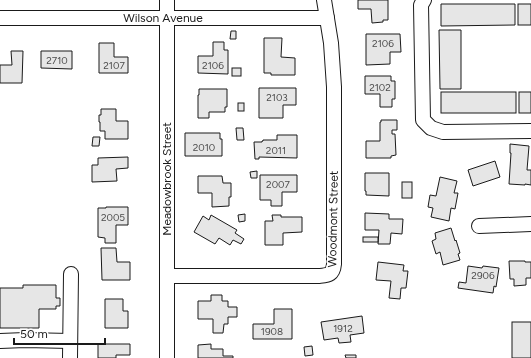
<svg xmlns="http://www.w3.org/2000/svg" width="531" height="358" viewBox="0 0 531 358" font-family="Figtree,sans-serif">
	<rect width="100%" height="100%" fill="#fff"/>
	<g fill="#e6e6e6" stroke="#1a1a1a">
		<path d="M358,0H388V20H383V22L372,23L371,9H358Z"/>
		<path d="M441,4H515V25L441,26Z"/>
		<rect x="518" y="4" width="13" height="21"/>
		<path d="M439,30H461V89H440Z"/>
		<path d="M231,31H236V39H230Z"/>
		<path d="M366,34H400L401,52H390V64L366,65Z"/>
		<path d="M264,38H282L281,57L295,58V75H271V73H264Z"/>
		<path d="M213,42H224V50H228V74L198,73V56H213Z"/>
		<path d="M99,43H114V57H128V73H99Z"/>
		<path d="M11,51H23L22,83H0V65H12Z"/>
		<path d="M41,51H72V69L41,68Z"/>
		<rect x="232" y="68" width="9" height="8"/>
		<path d="M365,76H391V81H395V99H392V107H380V94H365Z"/>
		<path d="M259,88H296V105H283V118H259Z"/>
		<path d="M199,89H227V107H225V112H209V118H198V95H199Z"/>
		<rect x="441" y="92" width="75" height="21"/>
		<rect x="519" y="92" width="12" height="21"/>
		<rect x="238" y="103" width="6" height="8"/>
		<path d="M101,109H116V121H128V139H105V131H100V122H99V115H101Z"/>
		<path d="M381,120H397V130H392V134H395L396,155L391,156V158H366V141H380V122H381Z"/>
		<path d="M236,128H243L244,140H237Z"/>
		<path d="M185,133H220V139H222V156H185Z"/>
		<path d="M277,135H297V158L259,157V159H255L254,142H262V141H263V140H277Z"/>
		<path d="M93,137H100L99,146H92Z"/>
		<path d="M510,144L529,146L527,170H531V185L525,184V185L509,184L511,153H510Z"/>
		<path d="M128,157V168L116,169L117,181L92,182V165H98V158Z"/>
		<path d="M495,161L500,177L473,186L468,170Z"/>
		<path d="M257,171V178H251L250,172Z"/>
		<path d="M365,173H389V196L366,195V191H365Z"/>
		<path d="M260,175H297V192H282V206H271V200H260Z"/>
		<path d="M198,176H222L223,183H231V197H229V206L212,207V193H198Z"/>
		<path d="M440,177L457,181L454,193H458L455,209L451,208L449,221L431,217L433,208L428,207L430,195L436,196Z"/>
		<rect x="402" y="182" width="10" height="16"/>
		<path d="M106,207H128V225H116V243H105V238L98,237V208H106Z"/>
		<path d="M365,213L389,214V219H403L402,234L391,233L390,244H378L379,230H365Z"/>
		<path d="M245,214V221L239,222L238,215Z"/>
		<path d="M211,215L237,230L235,233L244,239L241,244L233,240L230,245L219,238L215,244L194,232L203,216L209,220Z"/>
		<path d="M272,215H281V217H302V232L283,233V245H265V221H273Z"/>
		<path d="M451,228L455,241L456,240L460,253L458,254L460,260L443,265L440,252L436,254L432,241L436,239L435,233Z"/>
		<rect x="363" y="237" width="15" height="5"/>
		<path d="M101,248H116L117,262H130V280H102Z"/>
		<path d="M509,261H525V262H531V278H526V285L514,286V279H510Z"/>
		<path d="M378,262L404,265L403,271H408L406,288H401L400,299L389,298L391,281L376,280Z"/>
		<path d="M468,266L482,268L483,266L499,268L496,287L494,286L493,293L458,288L459,282L466,283Z"/>
		<path d="M23,285H56V298H60V306H56V309H39V328H0V288H23Z"/>
		<path d="M211,295H222V301H228V307H237V317H228V324H224L223,333H213V319H198V301H211Z"/>
		<path d="M105,299H123V311H128V328H105Z"/>
		<path d="M274,309H292V339H253V324H274Z"/>
		<path d="M362,316L364,333L350,335L351,342L339,343L338,338L324,340L321,322Z"/>
		<rect x="512" y="322" width="19" height="36"/>
		<path d="M98,344H130V355H116V358H98Z"/>
		<path d="M211,344V349H223V356H233V358H198V345Z"/>
		<path d="M312,346L313,355L305,356L304,347Z"/>
		<path d="M345,355H356V358H346Z"/>
	</g>
	<g fill="none" stroke-linecap="round" stroke-linejoin="round">
		<defs>
			<g id="minor">
				<path d="M167,0V358"/>
				<path d="M424,0L421,5L423,120L431,128L443,132L531,131"/>
				<path d="M0,18H327"/>
				<path d="M479,226L531,224"/>
				<path d="M167,276H319C328,275 333,275 334,264V87L331,43L324,0"/>
				<path d="M0,341L25,340L70,341"/>
				<path d="M70,358L71,274"/>
			</g>
		</defs>
		<use href="#minor" stroke="#1a1a1a" stroke-width="16"/>
		<use href="#minor" stroke="#fff" stroke-width="14"/>
	</g>
	<g text-anchor="middle" stroke-width="3" stroke-linejoin="round" paint-order="stroke">
		<g font-size="10" fill="#4d4d4d">
			<text x="383" y="47">2106</text>
			<text x="57" y="64">2710</text>
			<text x="114" y="69">2107</text>
			<text x="213" y="69">2106</text>
			<text x="380" y="91">2102</text>
			<text x="277" y="101">2103</text>
			<text x="204" y="151">2010</text>
			<text x="276" y="154">2011</text>
			<text x="278" y="188">2007</text>
			<text x="113" y="221">2005</text>
			<text x="483" y="279">2906</text>
			<text x="343" y="332">1912</text>
			<text x="272" y="335">1908</text>
		</g>
		<g font-size="12" fill="#1a1a1a" stroke="#fff">
			<text x="163" y="22">Wilson Avenue</text>
			<text transform="translate(167 179) rotate(-90)" y="4">Meadowbrook Street</text>
			<text transform="translate(333 219) rotate(-89)" y="4">Woodmont Street</text>
		</g>
	</g>
	<path d="M14 338v6h91v-6" fill="none" stroke="#1a1a1a" stroke-width="2"/>
	<text x="20" y="338" font-size="12" fill="#1a1a1a" stroke="#ffffff" stroke-width="3" paint-order="stroke">50 m</text>
</svg>
